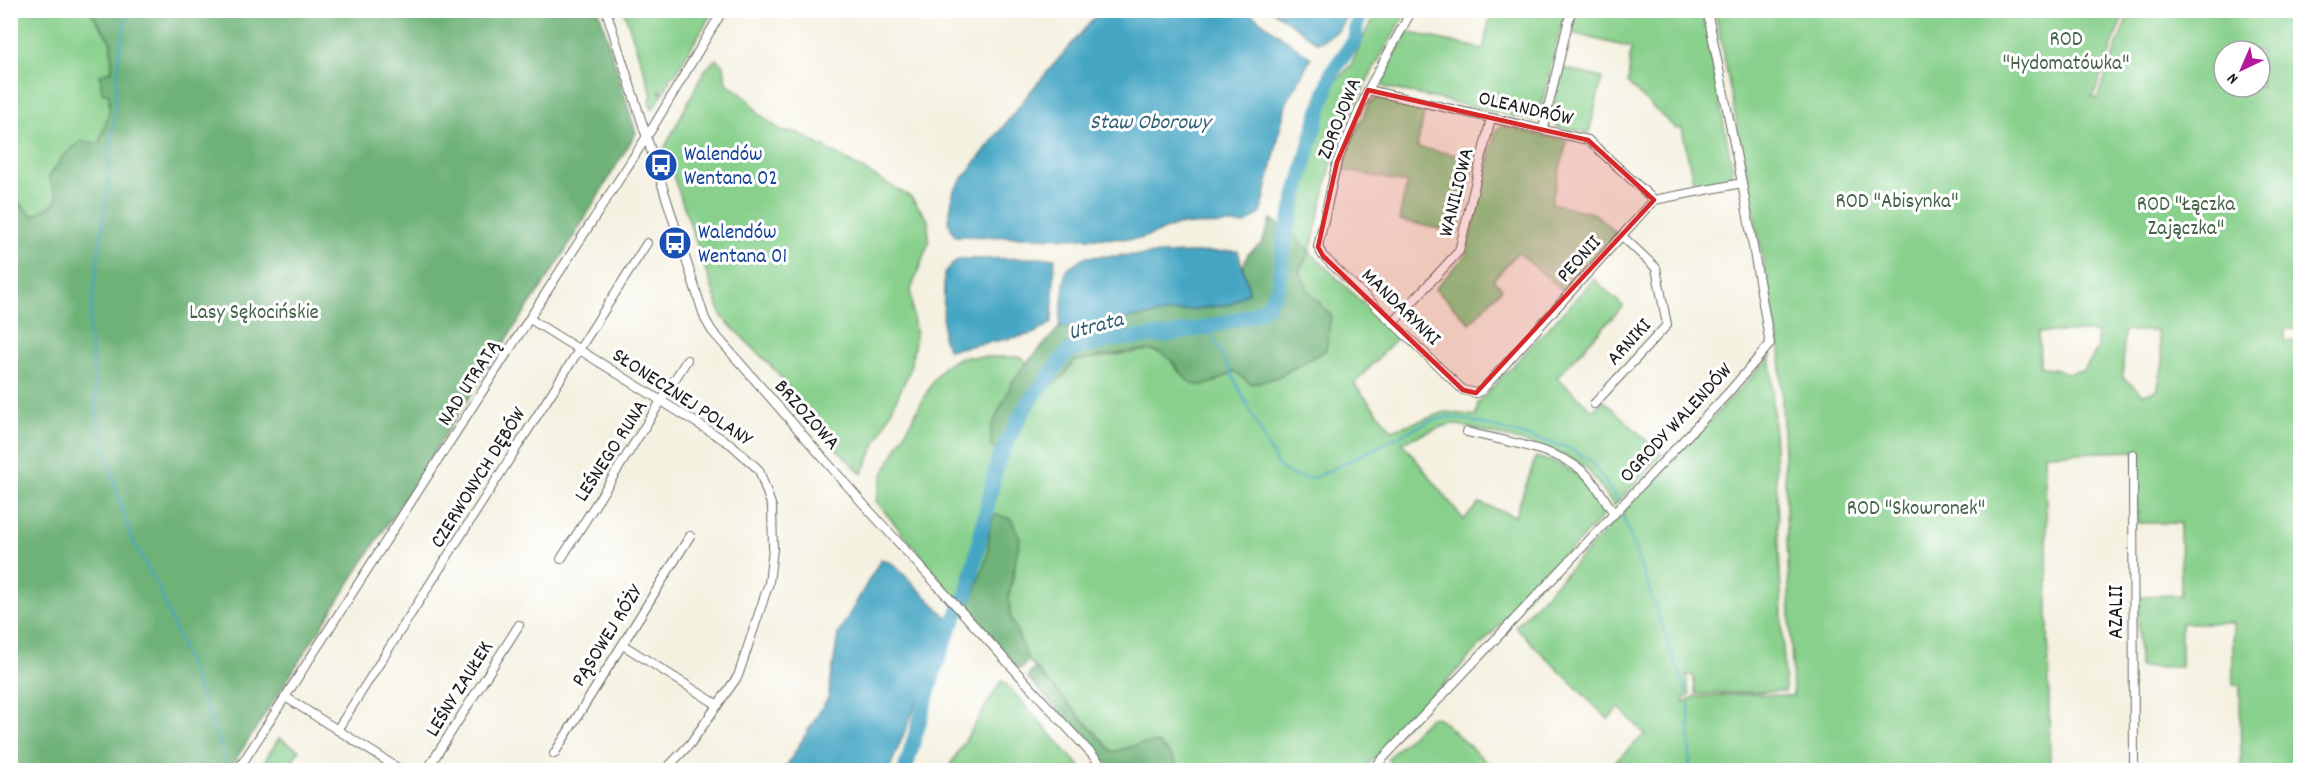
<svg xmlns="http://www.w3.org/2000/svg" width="2311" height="781" viewBox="0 0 2311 781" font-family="Dekko,sans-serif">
	<rect width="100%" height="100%" fill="#fff"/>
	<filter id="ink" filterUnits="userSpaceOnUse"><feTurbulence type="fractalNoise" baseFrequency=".0167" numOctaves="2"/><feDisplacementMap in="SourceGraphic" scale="12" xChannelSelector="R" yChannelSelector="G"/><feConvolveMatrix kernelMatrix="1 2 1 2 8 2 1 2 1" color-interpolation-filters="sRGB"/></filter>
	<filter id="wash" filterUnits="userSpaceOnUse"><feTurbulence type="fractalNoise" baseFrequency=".008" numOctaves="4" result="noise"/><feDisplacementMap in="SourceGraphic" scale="24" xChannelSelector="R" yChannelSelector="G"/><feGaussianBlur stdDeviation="1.35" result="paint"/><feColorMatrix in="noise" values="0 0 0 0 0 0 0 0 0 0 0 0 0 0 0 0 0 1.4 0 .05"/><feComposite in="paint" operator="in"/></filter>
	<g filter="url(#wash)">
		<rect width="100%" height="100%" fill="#f4f1e0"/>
		<g fill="#88d08c" stroke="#527654" stroke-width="1.5" fill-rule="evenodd">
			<path d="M11,11H90L111,42L112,70L109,113L99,144L49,177L58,196L54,204L33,216L11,195Z"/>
			<path d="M624,11H713L674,76L671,75L668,80L670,81L663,93L660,90L659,92L663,94L652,110L649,100L652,95Z"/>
			<path d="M1379,11H1407L1369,77L1336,145L1310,252L1398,337L1354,384L1392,430L1446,412L1476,416L1478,403L1594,279L1623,306L1557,377L1593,411L1603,400L1662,455L1614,506L1587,468L1569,458L1521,441L1454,424L1444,426L1402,442L1464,520L1479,503L1515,516L1536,457C1565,465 1577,470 1594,496C1600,504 1602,507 1602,517L1363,770H1180L1173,758L1140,744L1113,752L1028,660L1010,615L1009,595L1015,570L996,514L990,526L987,557L970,606L966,611L876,501L883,474L934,379L945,365L961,357H1022L1027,363L1013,381L1008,453L1016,425L1047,388L1063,377L1074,361L1150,350L1166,354L1179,372L1216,382L1234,371L1276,378L1326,350L1330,315L1310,293L1299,270L1310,252L1291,232L1298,209V195L1306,179L1309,156L1335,82L1351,65L1368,27Z"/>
			<path d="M1481,11H1565L1539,116L1532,120L1384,87L1380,80L1408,32L1483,49L1491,13Z"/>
			<path d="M1577,11H1702L1733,171L1728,180L1694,186L1682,128L1676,129L1628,84L1631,48L1571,33Z"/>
			<path d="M1715,11H2125L2094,95L2091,96L2097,99L2130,11H2300V329H2285V341H2300V760L2297,770H2241L2240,685H2233V623H2181V667H2139L2138,596L2181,595L2180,523H2137L2136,451L2044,454L2047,532L2050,770H1606L1645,734L1619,708L1608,719L1515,627L1771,356L1785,691L1696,694L1693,675L1686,676L1690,695L1683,699L1684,703L1694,697L1750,694L1793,696L1780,348ZM2224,51H2260V87H2224ZM2124,331H2157L2163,362L2157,391L2142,394L2123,377ZM2039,332H2096L2098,349L2084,370L2068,373L2040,366Z"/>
			<path d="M716,59L724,66L726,82L749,100L759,114L783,132H797L911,197L928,220L929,242L911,290L912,311L916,336L910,370L862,474L817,429L776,371L722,317L664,149L704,71Z"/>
			<path d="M1563,68L1602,78L1589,133L1557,127L1551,118Z"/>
			<path d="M1378,98L1425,109L1417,147L1475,159L1458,233L1399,220L1407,183L1342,170L1348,149L1370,102Z"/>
			<path d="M1502,126L1567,141L1551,203L1595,214L1618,235L1564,292L1518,252L1493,280L1502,288L1470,323L1435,289L1466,255L1496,130Z"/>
			<path d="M1002,680L1083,770H947Z"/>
			<path d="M1430,717L1439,718L1495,770H1397L1387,759Z"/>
			<path d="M279,738L299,750L286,770H259Z"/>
		</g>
		<g fill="#6eb278" stroke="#45674a" stroke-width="1.5">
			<path d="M90,11H599L636,133L556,266L519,320L229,770H11V195L33,216L54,204L57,197L49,177L63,156L81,141L99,144L109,113V94L102,92L100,75L112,70L111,42Z"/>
			<path d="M1271,219L1291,232L1310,252L1299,270L1310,293L1331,315L1326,350L1276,378L1251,384L1234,371C1174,410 1192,358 1153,351C1138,348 1092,359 1074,361L1063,377L1047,388L1016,425L1008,454L991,447V428L1013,381L1027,363L1059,328L1231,304L1249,291L1243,267L1248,254L1262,243Z"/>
			<path d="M995,514L1011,519L1020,538L1009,595L1010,615L1028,660L1023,667L1019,669L966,611L970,606L987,557L990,526Z"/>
			<path d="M1036,669L1113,752L1140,744L1158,743L1173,758L1180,770H1113L1028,678L1030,672Z"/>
		</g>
		<g fill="#44a6c4" stroke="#306170" stroke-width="1.5">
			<path d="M1101,10L1247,11L1311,58L1286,104L1261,213L1245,224L1177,225L1140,239L955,236L948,222L954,190L1030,92Z"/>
			<path d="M1273,11H1349L1338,31L1318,43Z"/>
			<path d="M1238,251L1249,291L1231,304L1059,328L1066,269L1085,257Z"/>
			<path d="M1055,258L1052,323L1033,334L949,350L943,339L944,273L958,259Z"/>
			<path d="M881,559L893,564L946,616L948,627L889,770H784L828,698L838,634Z"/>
		</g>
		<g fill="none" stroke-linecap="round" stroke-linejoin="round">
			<g stroke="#44a6c4" stroke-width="2">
				<path d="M127,10L119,58L107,192L89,327L99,430L130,536L157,584L224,755L227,770"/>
				<path d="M1208,327L1278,466C1291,476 1299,480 1316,477L1428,422L1448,417L1468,420L1569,448L1592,462L1617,500"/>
				<path d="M1623,516L1686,692"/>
				<path d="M1689,703L1690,770"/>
			</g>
			<path stroke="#44a6c4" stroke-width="15" d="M905,770L937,662L950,628L967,594L998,460L1024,409L1068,351L1114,339L1168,335L1208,327L1252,315L1267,307L1278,288L1285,237L1316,122L1332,72L1355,40L1356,26L1362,10"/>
		</g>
	</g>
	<g filter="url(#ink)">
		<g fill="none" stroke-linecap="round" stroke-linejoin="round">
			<defs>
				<g id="minor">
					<path d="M606,10L705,319L712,331L866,507L1106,770"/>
					<path d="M1412,10L1368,90L1337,162L1318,247L1323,256L1463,390L1476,393L1481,391L1654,200L1742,183"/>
					<path d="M1368,90L1588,140L1654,200"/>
					<path d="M1543,129L1571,10"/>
					<path d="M530,319L732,445L759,470L772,507L773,549L769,583L738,676L690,744L665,770"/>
					<path d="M1394,322L1459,251L1491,118"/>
					<path d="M1594,404L1667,325L1656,268L1622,236"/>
					<path d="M1467,432C1502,441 1563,449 1588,476C1598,487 1606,501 1614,514"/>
					<path d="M2133,454L2134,770"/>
					<path d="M561,559L687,360"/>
					<path d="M623,645L718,705"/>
					<path d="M287,698L401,770"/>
					<path d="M337,730L647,243"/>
					<path d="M554,754L690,536"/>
					<path d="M238,770L653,127L723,10"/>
					<path d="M427,770L519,625"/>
					<path d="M1372,770L1729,392L1770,344L1742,183L1707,10"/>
				</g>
			</defs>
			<use href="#minor" stroke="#686761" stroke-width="10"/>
			<use href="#minor" stroke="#fff" stroke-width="8"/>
		</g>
	</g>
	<path fill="#d62828" fill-opacity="0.2" stroke="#d62828" stroke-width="4.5" stroke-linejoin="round" d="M1368,90L1588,140L1654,200L1476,393L1463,390L1323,256L1318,247L1337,162Z"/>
	<defs>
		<symbol id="bus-disc" viewBox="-11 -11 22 22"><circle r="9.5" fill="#1a4fb4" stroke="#fff"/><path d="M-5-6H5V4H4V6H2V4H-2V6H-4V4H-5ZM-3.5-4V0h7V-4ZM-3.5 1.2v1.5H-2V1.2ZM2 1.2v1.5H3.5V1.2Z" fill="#fff"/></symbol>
	</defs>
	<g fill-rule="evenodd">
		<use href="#bus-disc" x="642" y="146" width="38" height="38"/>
		<use href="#bus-disc" x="656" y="224" width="38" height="38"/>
	</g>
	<g text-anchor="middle" stroke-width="6" stroke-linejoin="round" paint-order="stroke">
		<g font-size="21" fill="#476449" stroke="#fff">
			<text x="2066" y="45">ROD<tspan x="2066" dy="24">"Hydomatówka"</tspan></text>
			<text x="1897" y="207">ROD "Abisynka"</text>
			<text x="2186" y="210">ROD "Łączka<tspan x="2186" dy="24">Zajączka"</tspan></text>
			<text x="254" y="318">Lasy Sękocińskie</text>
			<text x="1916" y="514">ROD "Skowronek"</text>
		</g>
		<g font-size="21" fill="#1c1c1c" stroke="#fff">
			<text transform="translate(1526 107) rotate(13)" y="7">OLEANDRÓW</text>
			<text transform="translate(1338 118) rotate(-68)" y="7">ZDROJOWA</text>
			<text transform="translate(1455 192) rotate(-76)" y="7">WANILIOWA</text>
			<text transform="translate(1578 258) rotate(-48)" y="7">PEONII</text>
			<text transform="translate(1402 306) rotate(44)" y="7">MANDARYNKI</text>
			<text transform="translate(1628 341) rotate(-48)" y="7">ARNIKI</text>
			<text transform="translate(468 382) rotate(-57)" y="7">NAD UTRATĄ</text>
			<text transform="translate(683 396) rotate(33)" y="7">SŁONECZNEJ POLANY</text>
			<text transform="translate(808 414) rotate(48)" y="7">BRZOZOWA</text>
			<text transform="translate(1675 422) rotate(-47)" y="7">OGRODY WALENDÓW</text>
			<text transform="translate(610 450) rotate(-57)" y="7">LEŚNEGO RUNA</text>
			<text transform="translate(477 477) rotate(-58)" y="7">CZERWONYCH DĘBÓW</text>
			<text transform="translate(2115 612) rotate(-90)" y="7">AZALII</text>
			<text transform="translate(606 635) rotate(-58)" y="7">PĄSOWEJ RÓŻY</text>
			<text transform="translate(458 688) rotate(-58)" y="7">LEŚNY ZAUŁEK</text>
		</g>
		<g font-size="21" fill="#164399" stroke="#fff" text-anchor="start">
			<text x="684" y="160">Walendów<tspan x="684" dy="24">Wentana 02</tspan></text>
			<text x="698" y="238">Walendów<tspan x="698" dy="24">Wentana 01</tspan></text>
		</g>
		<g font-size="22" font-style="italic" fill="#306170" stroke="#fff">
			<text x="1150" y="128">Staw Oborowy</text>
			<text transform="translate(1095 324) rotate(-15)" y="8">Utrata</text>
		</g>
	</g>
	<rect width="2311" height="781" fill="none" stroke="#fff" stroke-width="36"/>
	<g transform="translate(2242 69) rotate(224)"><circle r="28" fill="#ffffff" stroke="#a4a4a4" stroke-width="1.5"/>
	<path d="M0-4.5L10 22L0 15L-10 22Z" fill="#b5179e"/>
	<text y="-9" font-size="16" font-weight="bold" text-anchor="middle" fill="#1c1c1c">N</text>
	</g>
</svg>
